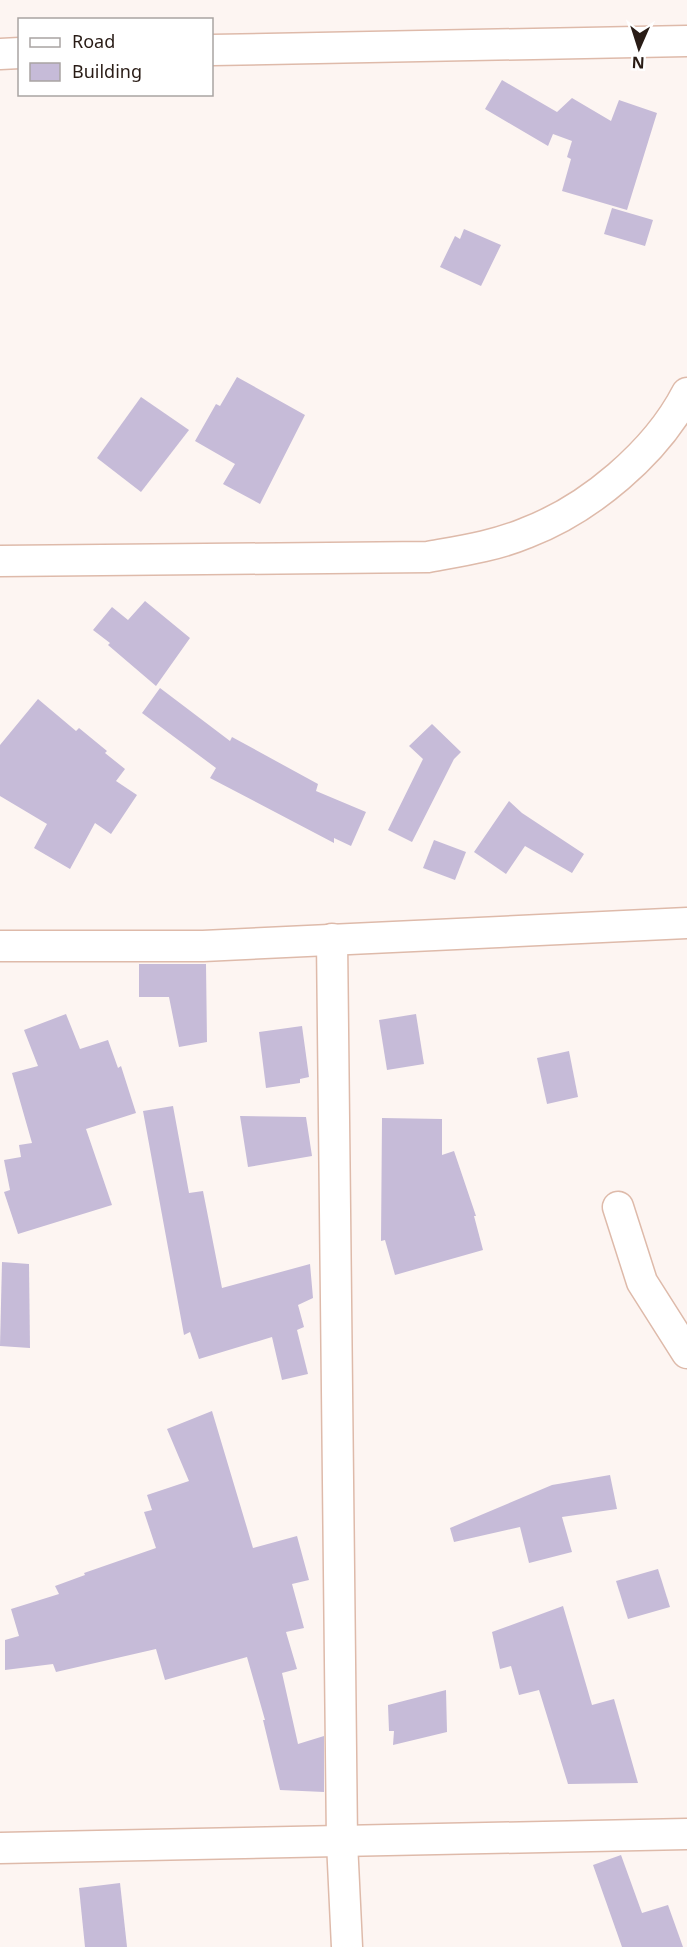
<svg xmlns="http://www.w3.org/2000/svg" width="687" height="1947" viewBox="0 0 687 1947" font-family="'Noto Sans',sans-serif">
	<rect width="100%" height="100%" fill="#fdf5f2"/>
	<g fill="#c6bbd8">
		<path d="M502,80L557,112L572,98L611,121L619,100L657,113L627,210L562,191L571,159L567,157L572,141L553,134L548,146L485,109Z"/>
		<path d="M612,208L653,220L645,246L604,234Z"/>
		<path d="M464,229L501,245L481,286L440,267L455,236L460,239Z"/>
		<path d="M237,377L305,415L260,504L223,484L235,464L195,441L216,404L220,406Z"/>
		<path d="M141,397L189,430L141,492L97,458Z"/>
		<path d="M145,601L190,638L156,686L108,645L110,643L93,630L112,607L128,620Z"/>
		<path d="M160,688L230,741L232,737L318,784L316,791L366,812L351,846L334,838V843L210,778L216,768L142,713Z"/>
		<path d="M38,699L76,731L79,728L107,751L105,753L125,769L116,781L137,795L111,834L95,823L70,869L34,848L47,824L0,796V745Z"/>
		<path d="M432,724L461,752L454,759L412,842L388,830L423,759L409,746Z"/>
		<path d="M509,801L522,813L584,854L572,873L525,846L506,874L474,852Z"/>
		<path d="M434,840L466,852L455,880L423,868Z"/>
		<path d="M139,964H206L207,1042L179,1047L169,997H139Z"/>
		<path d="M66,1014L80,1049L108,1040L118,1068L121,1066L136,1113L86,1129L112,1205L18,1234L4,1192L10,1190L4,1160L21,1157L19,1145L32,1143L12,1073L38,1066L24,1030Z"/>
		<path d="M416,1014L424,1064L387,1070L379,1020Z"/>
		<path d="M302,1026L309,1077L300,1079V1083L266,1088L259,1032Z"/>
		<path d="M569,1051L578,1097L547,1104L537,1058Z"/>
		<path d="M173,1106L189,1193L203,1191L222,1288L310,1264L313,1298L298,1305L304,1327L297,1330L308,1374L282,1380L272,1337L199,1359L190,1332L184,1335L143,1111Z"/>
		<path d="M240,1116L306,1117L312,1156L248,1167Z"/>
		<path d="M382,1118L442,1119V1155L454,1151L476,1216H474L483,1250L395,1275L385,1240L381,1241Z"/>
		<path d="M2,1262L29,1264L30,1348L0,1346Z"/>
		<path d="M212,1411L253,1548L297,1536L309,1580L292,1584L304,1628L286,1632L297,1669L282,1673L298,1744L324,1736V1792L280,1790L263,1720H265L247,1657L165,1680L156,1649L56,1672L53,1664L5,1670V1640L19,1636L11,1609L59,1594L55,1586L85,1575L84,1573L156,1548L144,1512L152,1510L147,1495L189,1481L167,1429Z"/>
		<path d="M610,1475L617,1509L562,1517L572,1552L529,1563L520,1527L454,1542L450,1528L552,1485Z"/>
		<path d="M658,1569L670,1607L628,1619L616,1581Z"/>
		<path d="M563,1606L592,1705L614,1699L638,1783L568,1784L539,1690L519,1695L511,1666L500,1669L492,1632Z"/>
		<path d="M446,1690L447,1732L393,1745L394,1731H389L388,1705Z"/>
		<path d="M621,1855L642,1913L668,1905L683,1947H622L593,1865Z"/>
		<path d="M120,1883L127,1947H85L79,1888Z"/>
	</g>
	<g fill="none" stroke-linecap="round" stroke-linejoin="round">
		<defs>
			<g id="minor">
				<path d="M212,50L687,41"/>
				<path d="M0,54L20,53"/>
				<path d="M0,561L428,557C461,551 495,546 526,533C589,509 656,453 687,393"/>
				<path d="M332,939L342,1842L347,1947"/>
				<path d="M0,946H203L687,923"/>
				<path d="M618,1207L642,1282L687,1353"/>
				<path d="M0,1848L687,1834"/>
			</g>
		</defs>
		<use href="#minor" stroke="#debaaa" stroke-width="33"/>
		<use href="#minor" stroke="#fff" stroke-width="30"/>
	</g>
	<rect x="18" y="18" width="195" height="78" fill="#ffffff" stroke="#a9a4a2" stroke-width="1.5"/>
	<rect x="30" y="38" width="30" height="9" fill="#ffffff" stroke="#a9a4a2" stroke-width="1.5"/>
	<text x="72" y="48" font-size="18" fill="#291c16">Road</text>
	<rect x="30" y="63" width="30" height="18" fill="#c6bbd8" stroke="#a9a4a2" stroke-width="1.5"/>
	<text x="72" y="78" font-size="18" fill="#291c16">Building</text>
	<g transform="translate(639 48) rotate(183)" stroke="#ffffff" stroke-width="4.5" paint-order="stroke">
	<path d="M0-4.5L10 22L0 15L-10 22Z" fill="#291c16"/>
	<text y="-9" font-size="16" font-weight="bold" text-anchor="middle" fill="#291c16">N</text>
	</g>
</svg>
